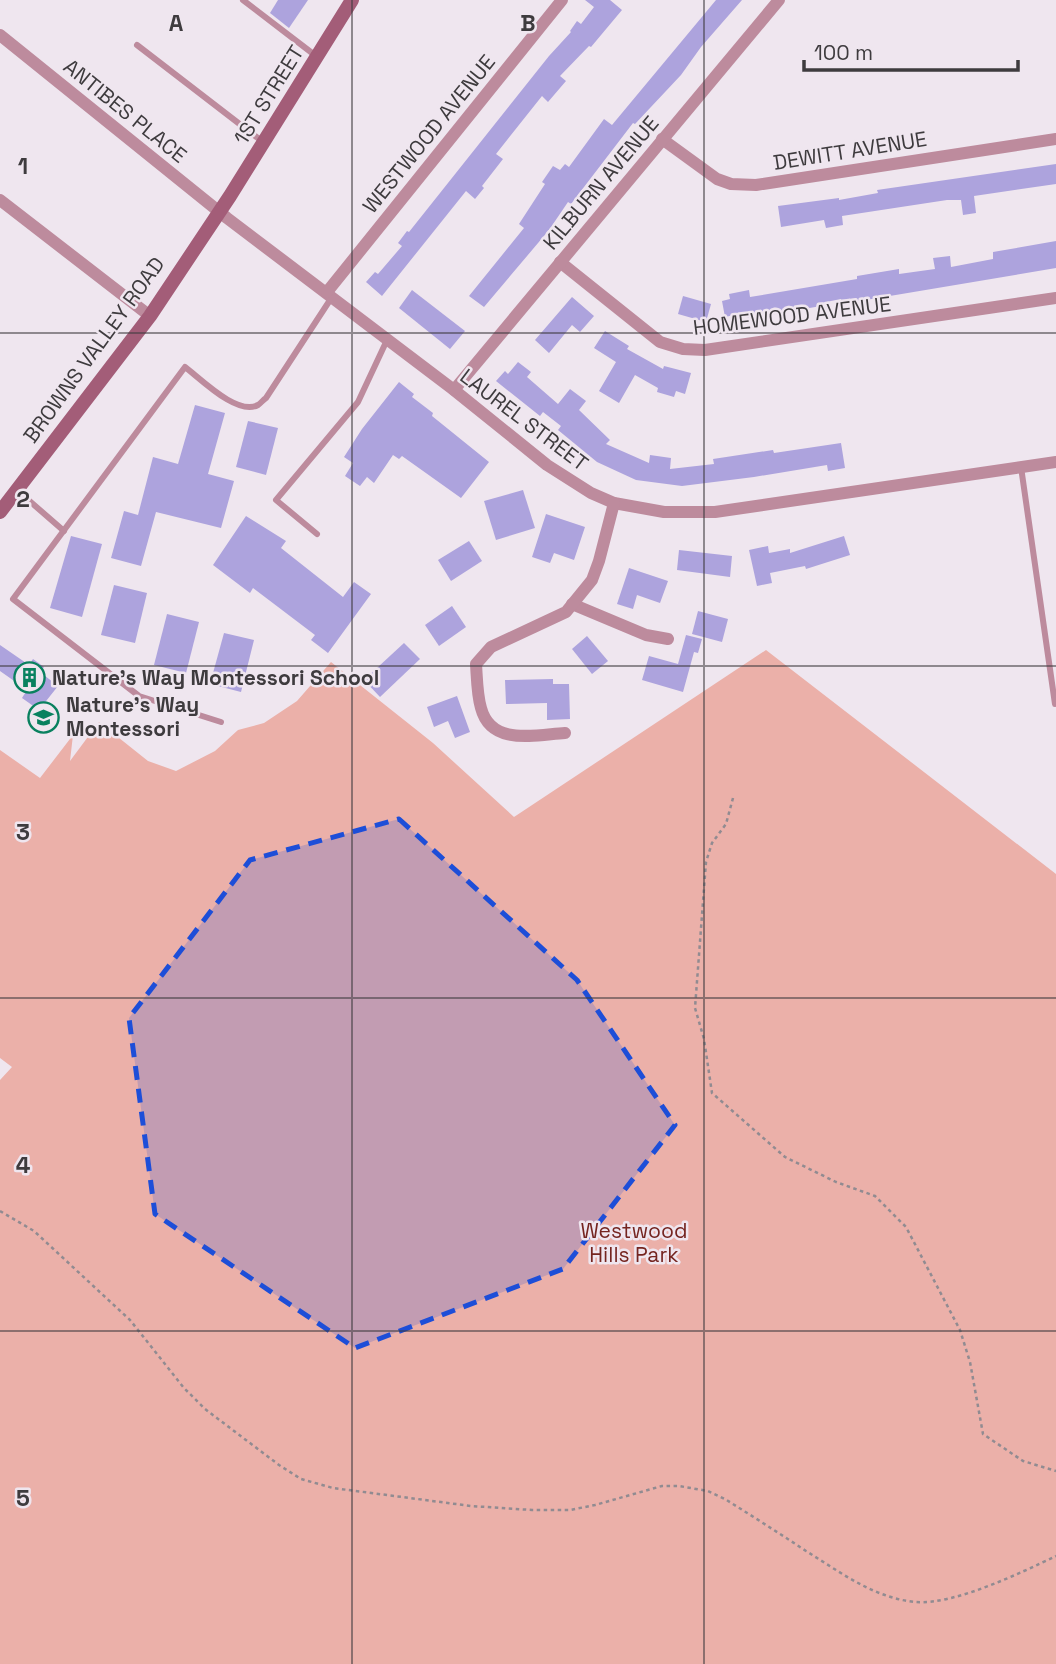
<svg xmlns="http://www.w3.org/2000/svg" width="1056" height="1664" viewBox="0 0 1056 1664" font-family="'Space Grotesk',sans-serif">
	<rect width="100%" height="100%" fill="#efe6ef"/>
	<path fill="#ebb0a9" d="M766,650L1056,874V1664H0V1080L12,1067L0,1058V750L40,778L73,735L70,761L99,722L148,761L176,771L215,751L238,730L264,723L297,701L331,662L433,743L514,817Z"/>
	<g fill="#ada3dd">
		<path d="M278,0H308L289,28L270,13Z"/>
		<path d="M585,0H610L622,10L591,47L589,46L560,76L566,81L548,102L542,96L496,154L503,159L482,186L484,188L475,199L466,191L382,296L366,282L375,272L378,274L402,246L398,243L407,231L409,232L549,56L571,32L570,31L577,21L581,24L594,7Z"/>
		<path d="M716,0H742L701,47L681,75L635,124L633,123L571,204L568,202L549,230L484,307L469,296L524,228L519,224L545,184L542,182L553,166L560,170L565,164L569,167L604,119L612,125Z"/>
		<path d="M1056,164V184L974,196L976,213L963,215L961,200H947L842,216L843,225L826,228L824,220L781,227L778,206L839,198V200L878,193L877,190Z"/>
		<path d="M1056,241V268L842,304L841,299L821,303V306L740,320L739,314L725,317L722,301L730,299L729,294L749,290L750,297L857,279V276L899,269V274L935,269L933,258L950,256L951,267L993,259V252Z"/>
		<path d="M412,290L465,331L450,349L399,308Z"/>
		<path d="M683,296L711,304L706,322L678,314Z"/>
		<path d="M572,297L594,316L580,332L572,325L549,353L535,340Z"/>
		<path d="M605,331L629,346L627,349L663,369L664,366L691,373L685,394L676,391L674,397L657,392L658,388L635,375L619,403L599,391L616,362L594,348Z"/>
		<path d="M518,362L531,372L527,377L558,404L570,389L586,401L579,410L610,440L606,444L649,463L650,455L671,458L670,469L714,464L713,459L773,450L774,453L841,443L845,468L828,471L827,465L754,477L682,486L636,480L597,462L558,430L561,426L543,412L540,416L496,381L505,371L508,374Z"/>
		<path d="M399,382L414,394L412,397L433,413L432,416L489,462L461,498L402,456L399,459L393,455L374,483L367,477L360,486L345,476L353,463L344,457L362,429Z"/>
		<path d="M195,405L225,413L208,474L234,481L221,528L156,512L141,566L111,558L124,511L138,515L153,457L178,464Z"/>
		<path d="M248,421L278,428L266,475L236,467Z"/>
		<path d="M523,490L535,528L496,540L484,501Z"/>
		<path d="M546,514L585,527L574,560L554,553L550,563L532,557Z"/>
		<path d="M246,516L286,541L281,548L343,597L354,582L371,594L328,653L311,640L315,635L253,588L250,593L213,565Z"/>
		<path d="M71,536L102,544L82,617L50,608Z"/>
		<path d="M844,536L850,555L806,569L805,566L770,573L772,583L757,586L749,550L768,546L769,553L790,549V553Z"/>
		<path d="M469,541L482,561L451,581L438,560Z"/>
		<path d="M679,550L732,556L730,577L677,570Z"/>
		<path d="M629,568L668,581L660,603L637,595L633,609L617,604Z"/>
		<path d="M114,585L147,593L135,643L101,635Z"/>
		<path d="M452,606L466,627L439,646L425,625Z"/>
		<path d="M698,611L728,619L722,642L692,634Z"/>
		<path d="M167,614L199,622L186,673L154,665Z"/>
		<path d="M224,633L254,640L241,692L210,684Z"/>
		<path d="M686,635L702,639L698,653L694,652L683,692L642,680L649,656L678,664Z"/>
		<path d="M587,636L608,661L592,674L572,649Z"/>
		<path d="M404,643L420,659L380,697L364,680Z"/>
		<path d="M0,645L29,665L33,659L44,667L40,672L58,686L39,710L22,698L27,690L0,671Z"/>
		<path d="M553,679V684H569L570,719L547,720V703L506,704L505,680Z"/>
		<path d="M457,696L470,732L455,738L448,721L434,727L427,707Z"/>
	</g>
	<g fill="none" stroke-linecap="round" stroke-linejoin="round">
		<g stroke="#918b91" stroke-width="2.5" stroke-dasharray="3.5 3.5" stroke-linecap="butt">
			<path d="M733,798L726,824L712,843L706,862L695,1008L704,1039L712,1093L785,1157L836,1182L875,1196L906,1227L960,1330L970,1362L983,1434L1023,1461L1056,1471"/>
			<path d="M0,1211L34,1231L130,1320L184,1388L205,1409L279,1465L301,1479L333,1488L471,1506L532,1510H570L595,1505L662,1486H679L708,1491L725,1499C752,1516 779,1533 806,1551C840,1572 874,1598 915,1602C955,1605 1020,1573 1056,1556"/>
		</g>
		<g stroke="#bd8b9d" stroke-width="6">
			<path d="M243,0L316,56"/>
			<path d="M137,45L263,142"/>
			<path d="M1021,467L1055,704"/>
			<path d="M18,491L64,531"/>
			<path d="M317,534L276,500L358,402L387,340"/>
			<path d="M221,722L139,696L13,599L185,367C201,379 237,416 258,405C261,403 263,400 266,398L332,297"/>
		</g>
		<g stroke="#bd8b9d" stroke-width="12">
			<path d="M0,35L227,218L454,390L547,465L591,493L614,503L664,512H715L1056,462"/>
			<path d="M662,139L717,179L731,184L756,185L1056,139"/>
			<path d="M0,200L150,316"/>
			<path d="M560,262L660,342L683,349L705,350L1056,298"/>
			<path d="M327,292L562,0"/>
			<path d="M454,390L779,0"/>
			<path d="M572,604L646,635L668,639"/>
			<path d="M565,733C534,735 491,746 481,708C477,695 477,678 476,664L491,647L566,612L592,580L599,561L614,503"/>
		</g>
		<path stroke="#a35d78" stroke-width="14" d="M0,512L150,316L230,196L352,0"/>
	</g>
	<path fill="#1d4ed8" fill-opacity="0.2" stroke="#1d4ed8" stroke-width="5" stroke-dasharray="14 9" stroke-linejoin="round" d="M399,819L577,980L675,1125L563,1269L355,1348L155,1214L129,1018L250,860Z"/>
	<path fill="none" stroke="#3e3b3e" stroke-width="2" stroke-opacity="0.55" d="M352,0V1664M704,0V1664M0,333H1056M0,666H1056M0,998H1056M0,1331H1056"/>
	<defs>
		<symbol id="building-ring" viewBox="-11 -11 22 22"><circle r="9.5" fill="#efe6ef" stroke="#09815f" stroke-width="1.5"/><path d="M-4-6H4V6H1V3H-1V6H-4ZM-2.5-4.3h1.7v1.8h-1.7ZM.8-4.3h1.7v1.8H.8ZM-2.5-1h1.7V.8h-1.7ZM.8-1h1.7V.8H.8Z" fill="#09815f"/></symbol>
		<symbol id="school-ring" viewBox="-11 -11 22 22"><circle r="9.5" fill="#efe6ef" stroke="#09815f" stroke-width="1.5"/><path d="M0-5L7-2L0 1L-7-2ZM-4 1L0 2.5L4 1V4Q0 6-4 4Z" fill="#09815f"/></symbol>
	</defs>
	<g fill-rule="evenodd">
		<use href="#building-ring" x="12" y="660" width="35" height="35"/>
		<use href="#school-ring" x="26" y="700" width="35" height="35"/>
	</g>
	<g text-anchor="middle" stroke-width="5" stroke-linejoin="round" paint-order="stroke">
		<g font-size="21" fill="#3e3b3e" stroke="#efe6ef">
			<text transform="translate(269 95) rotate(-58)" y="7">1ST STREET</text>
			<text transform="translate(125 111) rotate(39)" y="7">ANTIBES PLACE</text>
			<text transform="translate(429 134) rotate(-51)" y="7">WESTWOOD AVENUE</text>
			<text transform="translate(850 151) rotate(-9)" y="7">DEWITT AVENUE</text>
			<text transform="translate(601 183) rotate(-50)" y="7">KILBURN AVENUE</text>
			<text transform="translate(792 316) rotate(-7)" y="7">HOMEWOOD AVENUE</text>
			<text transform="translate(94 350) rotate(-54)" y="7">BROWNS VALLEY ROAD</text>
			<text transform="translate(524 420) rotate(37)" y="7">LAUREL STREET</text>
		</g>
		<g font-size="21" font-weight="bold" fill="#3e3b3e" stroke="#efe6ef" text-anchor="start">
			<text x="52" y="685">Nature's Way Montessori School</text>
			<text x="66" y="712">Nature's Way<tspan x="66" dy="24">Montessori</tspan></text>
		</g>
		<g font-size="21" fill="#752520" stroke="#efe6ef">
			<text x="634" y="1238">Westwood<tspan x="634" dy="24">Hills Park</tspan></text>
		</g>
	</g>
	<g font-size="23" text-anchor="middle" font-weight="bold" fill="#3e3b3e" stroke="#efe6ef" stroke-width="5" stroke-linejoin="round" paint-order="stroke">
		<text x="176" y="31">A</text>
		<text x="528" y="31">B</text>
		<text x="23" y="174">1</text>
		<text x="23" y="507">2</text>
		<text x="23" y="840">3</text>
		<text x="23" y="1173">4</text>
		<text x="23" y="1506">5</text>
	</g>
	<path d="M804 60v10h214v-10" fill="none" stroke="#3e3b3e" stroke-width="3.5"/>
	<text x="814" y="60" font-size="21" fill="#3e3b3e" stroke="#efe6ef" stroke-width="5" paint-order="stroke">100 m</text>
</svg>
